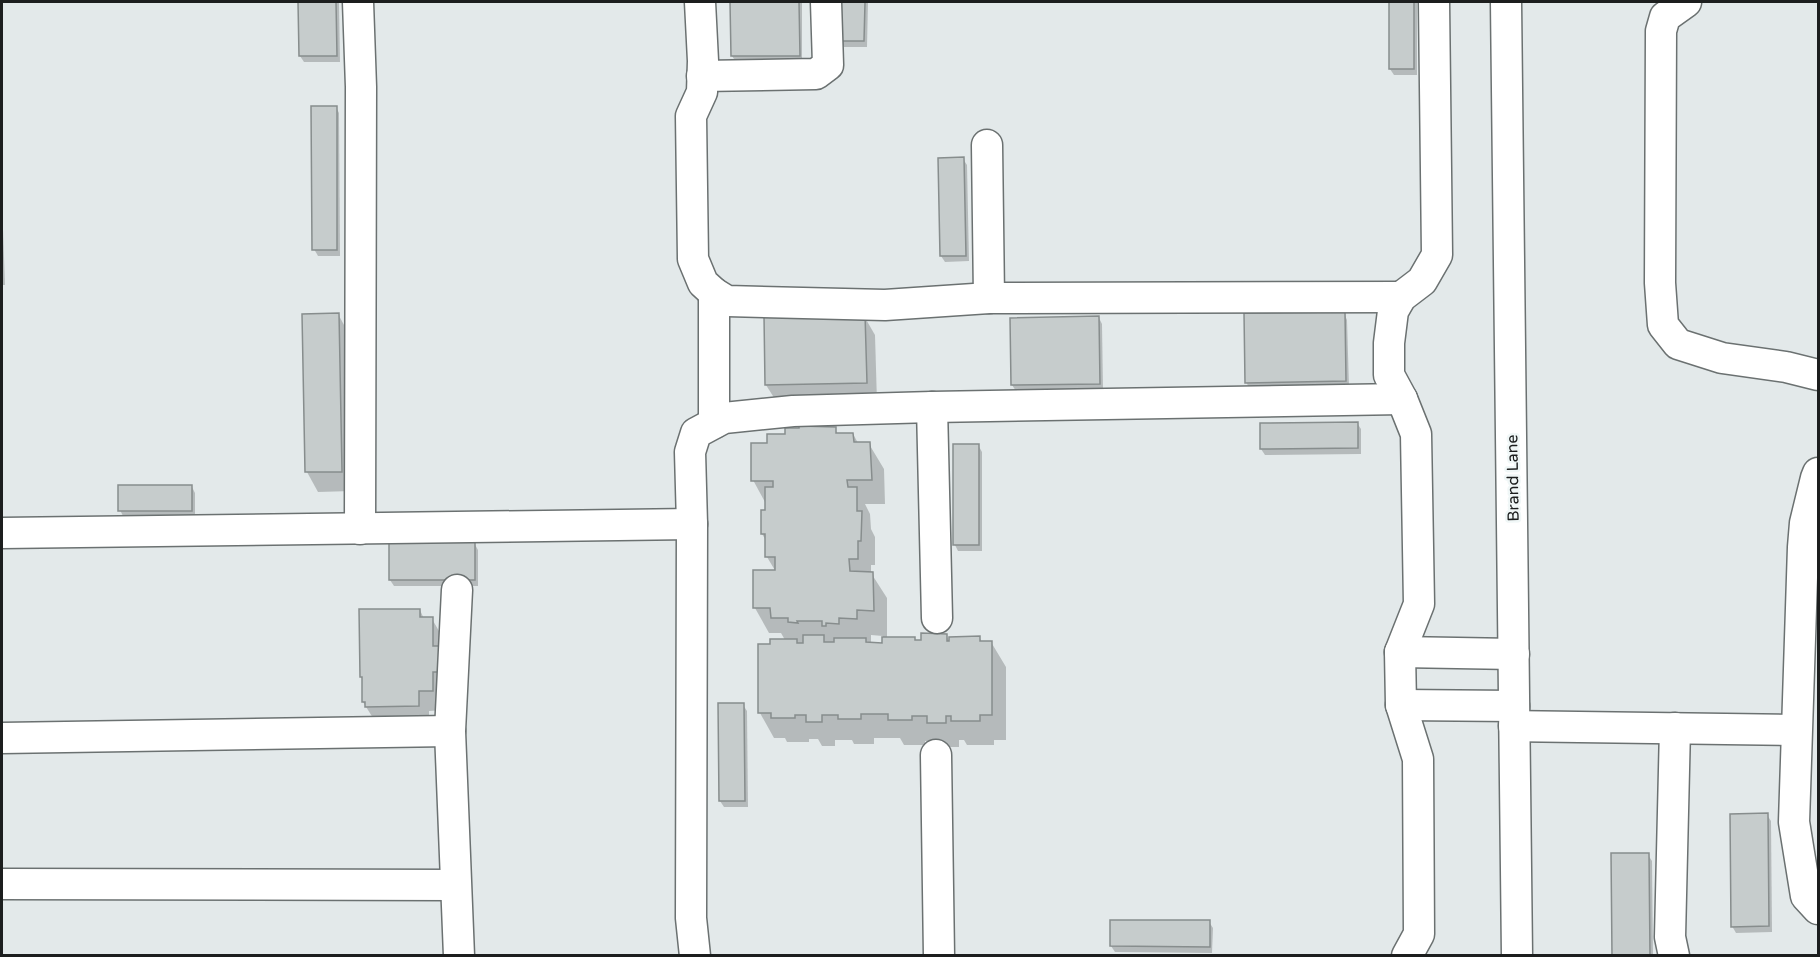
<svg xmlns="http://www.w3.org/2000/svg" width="1820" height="957" viewBox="0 0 1820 957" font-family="'Varela Round',sans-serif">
	<rect width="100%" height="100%" fill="#e3e9ea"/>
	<g fill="#0003" fill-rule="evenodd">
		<path d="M299,2H339L340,62H304L300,56Z"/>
		<path d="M732,2H802V62H736L732,56Z"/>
		<path d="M841,2H868L867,47H844L841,41Z"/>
		<path d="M1390,2H1417V75H1394L1390,69Z"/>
		<path d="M336,107L339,113L340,256H318L314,249Z"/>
		<path d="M963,159L967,165L969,261L945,262L941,256Z"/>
		<path d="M2,201L5,285H2Z"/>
		<path d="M1344,313L1347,320L1349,387L1250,389L1246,382Z"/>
		<path d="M338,314L349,334L352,491L318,492L307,472Z"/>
		<path d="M864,316L875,335L877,402L778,404L766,385Z"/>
		<path d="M1099,318L1102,324L1103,390L1016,391L1012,385L1011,319Z"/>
		<path d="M1357,423L1361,429V454L1265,455L1261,449Z"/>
		<path d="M835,429L838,435L853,434L858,443L869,444L884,469L885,504H865L870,514L871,529L875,537V565H871V573L887,598V638H914L916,641L946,635L951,644L979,637L982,642H991L1006,667V740H994V745H967L964,740H959V747H943L939,741H925V745H904L900,738H874V744H854L852,740H835V746H822L818,739H809V742H787L785,738H774L760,713L771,646L785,640L781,633H769L755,608L776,572L767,557V542L762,534L766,504L753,480L769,444L786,435ZM871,635L883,636V644H871Z"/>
		<path d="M978,445L982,452V551H958L955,545Z"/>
		<path d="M192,487L195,493V517L123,516L120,510Z"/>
		<path d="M474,543L478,550V586H394L390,580Z"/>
		<path d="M420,610L424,619H432L443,638L444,710L429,711V725L378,726L363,702V680L361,677Z"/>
		<path d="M743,705L747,711L748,807H724L720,801Z"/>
		<path d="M1767,815L1771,821L1772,932L1736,933L1732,926Z"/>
		<path d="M1648,855L1652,861L1653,956H1613Z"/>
		<path d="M1209,922L1213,928L1212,953L1115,952L1111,946Z"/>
	</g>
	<g fill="#c6cccc" stroke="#878d8d" stroke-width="1.5">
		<path d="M298,2H336L337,56H299Z"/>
		<path d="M730,2H799L800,56H731Z"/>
		<path d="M840,2H865L864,41H839Z"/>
		<rect x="1389" y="2" width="25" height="67"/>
		<path d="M311,106H337V250H312Z"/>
		<path d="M964,157L966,256H940L938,158Z"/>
		<path d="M1345,312L1346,381L1245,383L1244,313Z"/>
		<path d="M339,313L342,472H305L302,314Z"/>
		<path d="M865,314L867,383L765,385L764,316Z"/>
		<path d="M1099,316L1100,384L1011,385L1010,318Z"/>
		<path d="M1358,422V448L1260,449V423Z"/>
		<path d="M799,426L836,427V433H853L854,442H870L872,480H847L848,487H857V511H862L861,541H858V559H849L850,571L873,572L874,611L857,610V619L839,618V624L826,623V626H822V621H797L798,623L788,622V618H771L770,608H753V570H775V557H765V534H761V510H765V487H773V481H751V443H767V434H785V428H799Z"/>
		<rect x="953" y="444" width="26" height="101"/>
		<rect x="118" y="485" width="74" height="26"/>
		<rect x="389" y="542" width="86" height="38"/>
		<path d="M359,609H420V617H433V646H439V672H433V691H419V706L365,707V702H362V677H360Z"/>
		<path d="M921,633L947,634V641H949V637L980,636V641H992V715H980V721H951V716H946V723H927V716H912V720H888V714H861V719H838V715H822V722H806V715H795V718H771V713H758V644H770V639H797V643H803V635H824V642H834V638H866V642L882,643V637H915V640H921Z"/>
		<path d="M718,703H744L745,801H719Z"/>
		<path d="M1768,813L1769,926L1731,927L1730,814Z"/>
		<path d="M1611,853H1649L1650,956H1612Z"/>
		<path d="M1110,920H1210V947L1110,946Z"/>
	</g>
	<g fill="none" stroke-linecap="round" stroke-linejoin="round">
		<defs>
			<g id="minor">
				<path d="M358,2L361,87L360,529"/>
				<path d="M700,2L703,61L702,92L691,116L693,259L703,283L714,293L727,301L885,305L989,298L1401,297"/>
				<path d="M1506,2L1517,956"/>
				<path d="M1686,2L1665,17L1661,31L1660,283L1663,325L1678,344L1722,358L1786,367L1818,375"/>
				<path d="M702,76L816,74L828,65L826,2"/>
				<path d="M987,145L989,298"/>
				<path d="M714,293V423"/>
				<path d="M932,407L937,618"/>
				<path d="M1818,473L1816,478L1805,523L1803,547L1794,822L1806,896L1818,909"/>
				<path d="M2,533L692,524"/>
				<path d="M457,590L450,731L459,956"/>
				<path d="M1400,652L1514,654"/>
				<path d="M1401,705L1514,706"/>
				<path d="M1514,726L1796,730"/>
				<path d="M2,738L450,731"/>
				<path d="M936,755L939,956"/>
				<path d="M2,884L455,885"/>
				<path d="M695,956L691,918L692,524L690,452L696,433L724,418L793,411L932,407L1402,399"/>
				<path d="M1407,956L1419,934L1418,759L1401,705L1400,652L1419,604L1416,434L1402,399L1389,375V343L1393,311L1401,297L1422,281L1437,255L1434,2"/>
				<path d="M1674,956L1670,937L1675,728"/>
			</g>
		</defs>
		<use href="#minor" stroke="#6b7171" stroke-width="33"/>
		<use href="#minor" stroke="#fff" stroke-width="30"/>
	</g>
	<g text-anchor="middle" stroke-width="5" stroke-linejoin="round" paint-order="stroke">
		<g font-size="16" fill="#1c1e1e" stroke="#f0f7f7">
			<text transform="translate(1512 478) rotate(-91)" y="6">Brand Lane</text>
		</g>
	</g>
	<rect width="1820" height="957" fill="none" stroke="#1c1e1e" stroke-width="6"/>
</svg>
